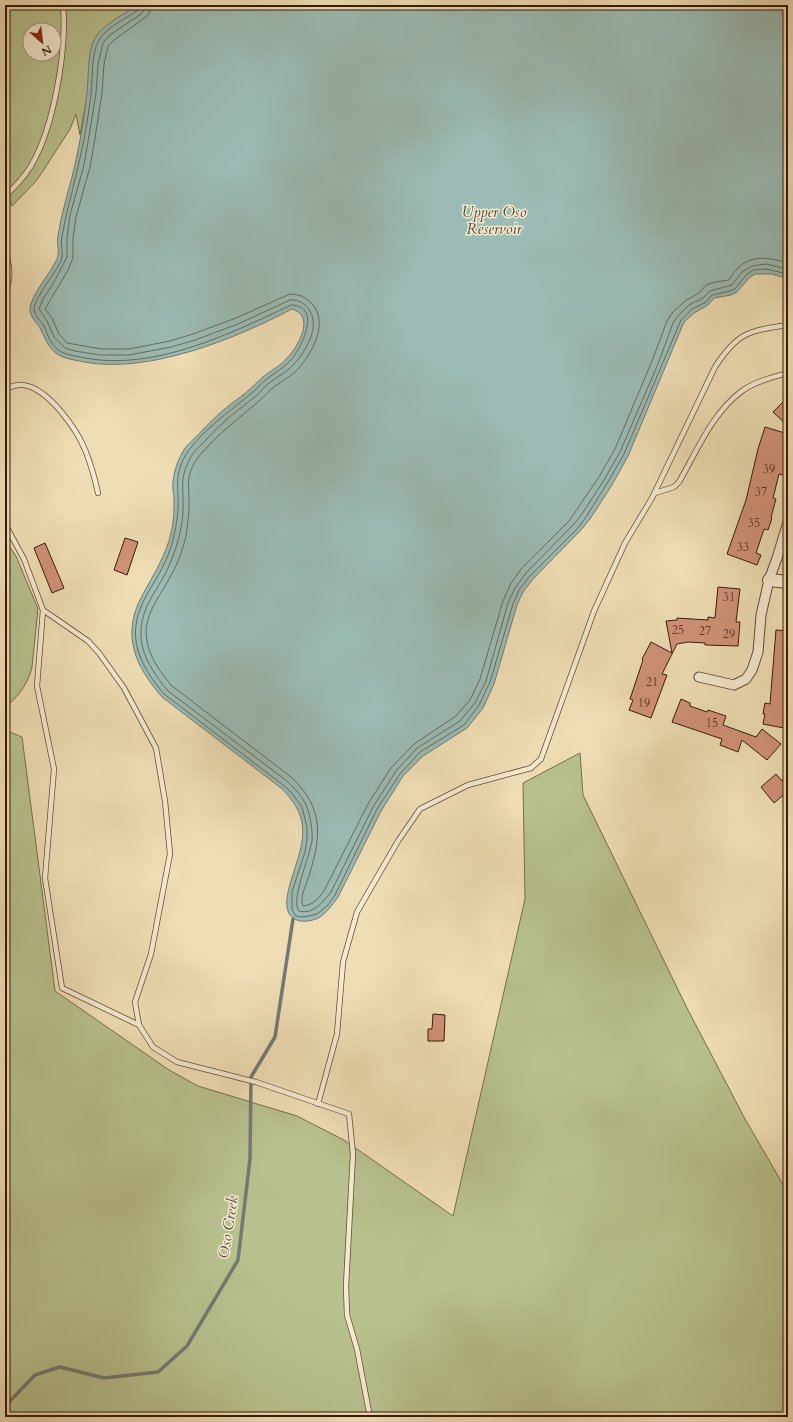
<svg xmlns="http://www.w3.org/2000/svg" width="793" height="1422" viewBox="0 0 793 1422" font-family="Cardo,serif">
	<rect width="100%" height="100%" fill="#efdeb5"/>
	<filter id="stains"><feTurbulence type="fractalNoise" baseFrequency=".005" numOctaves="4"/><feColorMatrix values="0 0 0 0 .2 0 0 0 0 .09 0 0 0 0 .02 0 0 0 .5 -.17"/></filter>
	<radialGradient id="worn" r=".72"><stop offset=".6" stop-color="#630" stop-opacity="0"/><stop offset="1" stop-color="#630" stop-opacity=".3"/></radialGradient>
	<g fill="#b7c18e" stroke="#766d4c" fill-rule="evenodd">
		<path d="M5,5H138L129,12L92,49L88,91L80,135L76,114L70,129L43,171L36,181L12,206L5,187ZM30,30H54V54H30Z"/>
		<path d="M5,540L16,556L38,609L32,667C28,685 18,696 5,708Z"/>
		<path d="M5,730L22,737L55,991L169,1070L198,1086L297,1116L344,1140L453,1216L525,899L523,783L580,753L583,795L688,1010L745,1119L788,1193V1417H5Z"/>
	</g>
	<path fill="#9bbbb4" stroke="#737a70" d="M138,5H788V279L772,274H755L749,278L737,292L731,295L714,298L708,305L694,313L684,322L628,456L612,485L590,519L580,531L532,580L523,592L517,605L494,684L483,708L467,728L423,756L403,776L381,811L338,897C333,904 327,912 320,917C310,923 292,924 288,911C285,903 288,892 290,884C302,844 315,821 281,788L162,697C135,666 121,635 142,596C153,575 166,556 171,533C174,522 174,510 174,500C174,494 172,488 173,482C174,470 179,457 185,448C189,443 194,439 198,435C208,424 219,413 231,404C237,399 244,395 250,389C255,385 259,380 263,377C271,370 281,366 287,358C298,347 316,316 292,309C235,339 149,374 84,362C75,360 65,359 57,354C49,348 45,339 41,330C38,323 29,317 30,308C31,296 50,273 56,261C61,252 56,244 58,236C61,216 67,196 72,177C79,149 84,120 87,92C89,76 87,52 95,38C103,24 125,14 138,5Z"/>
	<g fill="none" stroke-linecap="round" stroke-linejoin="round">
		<g stroke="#686a5e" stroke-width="1">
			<path d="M140,5L138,10C126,19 106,27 99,40C91,54 93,77 91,93C88,122 82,151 75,179C71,198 65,217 62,237C60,245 64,253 61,261C56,272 33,300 34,310C35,316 41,321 44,326C48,335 50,343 58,350C65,355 76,356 85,358C154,371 230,334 291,305C323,306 301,348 291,360C284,368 275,372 267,379C261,383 257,389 252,393C231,410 196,435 184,458C174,478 179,488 178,508C177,526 173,542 167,558C161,572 152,585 145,598C125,636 139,664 164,694L283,785L291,792L302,807L307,827V839L305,852L292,892V910L296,916L301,917L309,916L317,914L328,905L335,895L377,809L400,774L420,752L464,725L479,705L490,682L513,604L519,590L529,577L577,529L586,517L608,482L624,454L681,320L692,309L706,302L712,295L730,291L735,289L746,275L753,270L766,269L788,274"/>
			<path d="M145,5L144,10L141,14L110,35L103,43L98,64L96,93L89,136L84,165L70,215L67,238V257L53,284L43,299L39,309L47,321L54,337L65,348L75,351L100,355H129L171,347L195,340L238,324L290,300C298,299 306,304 310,311C320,328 305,353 293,365C286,373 276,377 269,383C264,387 261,392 256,396C250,401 243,406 237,411C225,420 214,431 204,442C198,448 192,453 189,461C179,480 184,489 183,508C183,526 178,543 171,561C166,575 157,587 150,600C131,636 144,662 168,691L287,781C294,788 302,796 306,805C310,813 313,832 312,841C310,856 290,901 299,911C313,915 323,902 331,892L373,807L396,771L417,748L460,721L475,703L486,681L508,603L515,588L526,573L573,525L582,514L604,480L620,452L658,364L673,323L677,317L689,305L703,298L710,291L732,285L742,272L752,266L766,264L788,269"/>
			<path d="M151,5L150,12L146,17L114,40L108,46L104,64L102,93L95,138L90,167L76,217L73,238V258L68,270L45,309L52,318L59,334L67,343L101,349H129L170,341L193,334L236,318L290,294C300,294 310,299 315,308C327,327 311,354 298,369C292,376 282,381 274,387C269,391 264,397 259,401C242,416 224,429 209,445C205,450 200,454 197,459C184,478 190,488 189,508C188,522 187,535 183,547C180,557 176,567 171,575C163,592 147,610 146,630C146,652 158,670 172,686L291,777C326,810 321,839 307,882C304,889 300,899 303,906C314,905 320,897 325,889L368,804L391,768L414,744L456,716L470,700L480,679L503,601L510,585L521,569L569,521L599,477L615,449L652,361L667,321L672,313L685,301L699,293L706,285L715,282L729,280C732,275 735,271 739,267C753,254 771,258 788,263"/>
		</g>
		<path stroke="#737a70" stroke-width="3.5" d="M5,1410L7,1404L35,1375L60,1367L104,1378L158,1372L187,1346L238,1260L250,1159L251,1077L275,1037L293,919"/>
	</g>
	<g fill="#d19278" stroke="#361909">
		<path d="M788,397V426L773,412Z"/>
		<path d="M765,427L788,434V458L783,475L779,474L773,498L776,499L771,517L772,518L768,530L764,529L756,553L761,555L757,565L727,554L746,500L758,449Z"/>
		<path d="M125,538L138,542L127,575L114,570Z"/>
		<path d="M45,543L64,588L52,593L34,548Z"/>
		<path d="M718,587L740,589L736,622H740L738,646L705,645V643L688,642L677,644L662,674L667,675L651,718L629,710L633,700L630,699L643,660L642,659L651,642L672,653L666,621L677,620V618L708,620V617L715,618Z"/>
		<path d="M776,630L788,631V712L784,728L763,724L765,714H763L765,703L770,704Z"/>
		<path d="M681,699L690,703V706L707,712L708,710L726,716L723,725L756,737L762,729L781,744L767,760L742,740L738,752L720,745L722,739L672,722Z"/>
		<path d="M788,770V791L774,803L761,787L776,774L782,781Z"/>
		<path d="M433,1014L445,1015L444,1041H428V1029H432Z"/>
	</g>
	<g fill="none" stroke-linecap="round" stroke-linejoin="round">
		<defs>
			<g id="service">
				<path d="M5,196C15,187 24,177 31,166C54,127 67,50 63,5"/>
				<path d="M5,248C8,261 13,279 5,290"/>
				<path d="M5,389C11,387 16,384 23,385C48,388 77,429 86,452C91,465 95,479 98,493"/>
				<path d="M655,493L674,487L679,482C697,451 712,413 742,391C754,382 773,377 788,373"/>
				<path d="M5,524L24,559L43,610L88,641L99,653L124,688L156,748L165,801L170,854L151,954L135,1002L139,1025L153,1047L177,1062L256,1082L349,1114L353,1154L346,1286L347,1315L357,1349L370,1417"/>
				<path d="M43,610L37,686L54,769L45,878L62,988L139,1025"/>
				<path d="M318,1104L337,1034L343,962L357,912L398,841L420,809L468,785L531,768L541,759L594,611L625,543L652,498L715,367C738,332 748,331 788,325"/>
			</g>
			<path id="minor" d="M699,677L734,685L746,679L752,670L758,652L761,615L769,580L777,558L788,522"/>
			<path id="tertiary" d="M769,580L788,582"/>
		</defs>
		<use href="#service" stroke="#644a34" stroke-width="6"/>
		<use href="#minor" stroke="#644a34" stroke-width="11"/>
		<use href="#tertiary" stroke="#644a34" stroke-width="14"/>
		<use href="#service" stroke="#f5eacf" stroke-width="4.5"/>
		<use href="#minor" stroke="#f5eacf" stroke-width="9"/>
		<use href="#tertiary" stroke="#f5eacf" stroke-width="12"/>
	</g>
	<g text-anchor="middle" stroke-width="3" stroke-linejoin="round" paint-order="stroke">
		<g font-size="12" fill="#5d3725">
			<text x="769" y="473">39</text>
			<text x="761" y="496">37</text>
			<text x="754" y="527">35</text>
			<text x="743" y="551">33</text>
			<text x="729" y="601">31</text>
			<text x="678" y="634">25</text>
			<text x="705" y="635">27</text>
			<text x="729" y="638">29</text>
			<text x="652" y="686">21</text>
			<text x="644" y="707">19</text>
			<text x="712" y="727">15</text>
		</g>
		<g font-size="15" font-style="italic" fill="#544a3c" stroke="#f5eacf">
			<text x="494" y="217">Upper Oso<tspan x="494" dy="17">Reservoir</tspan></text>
			<text transform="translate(228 1227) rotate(-81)" y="5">Oso Creek</text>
		</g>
	</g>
	<rect width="793" height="1422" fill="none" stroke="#efdeb5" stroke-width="20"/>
	<rect x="6" y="6" width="781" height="1410" fill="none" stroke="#361909" stroke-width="2"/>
	<rect x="10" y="10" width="773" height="1402" fill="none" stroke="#361909"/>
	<g transform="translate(42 42) rotate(152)"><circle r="19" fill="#f5eacf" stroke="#a99680"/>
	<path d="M0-3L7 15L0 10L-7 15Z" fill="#8f2418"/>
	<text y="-6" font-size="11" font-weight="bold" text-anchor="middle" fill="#361909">N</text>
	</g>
	<rect width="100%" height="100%" filter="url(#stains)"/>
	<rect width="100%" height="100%" fill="url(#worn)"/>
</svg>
